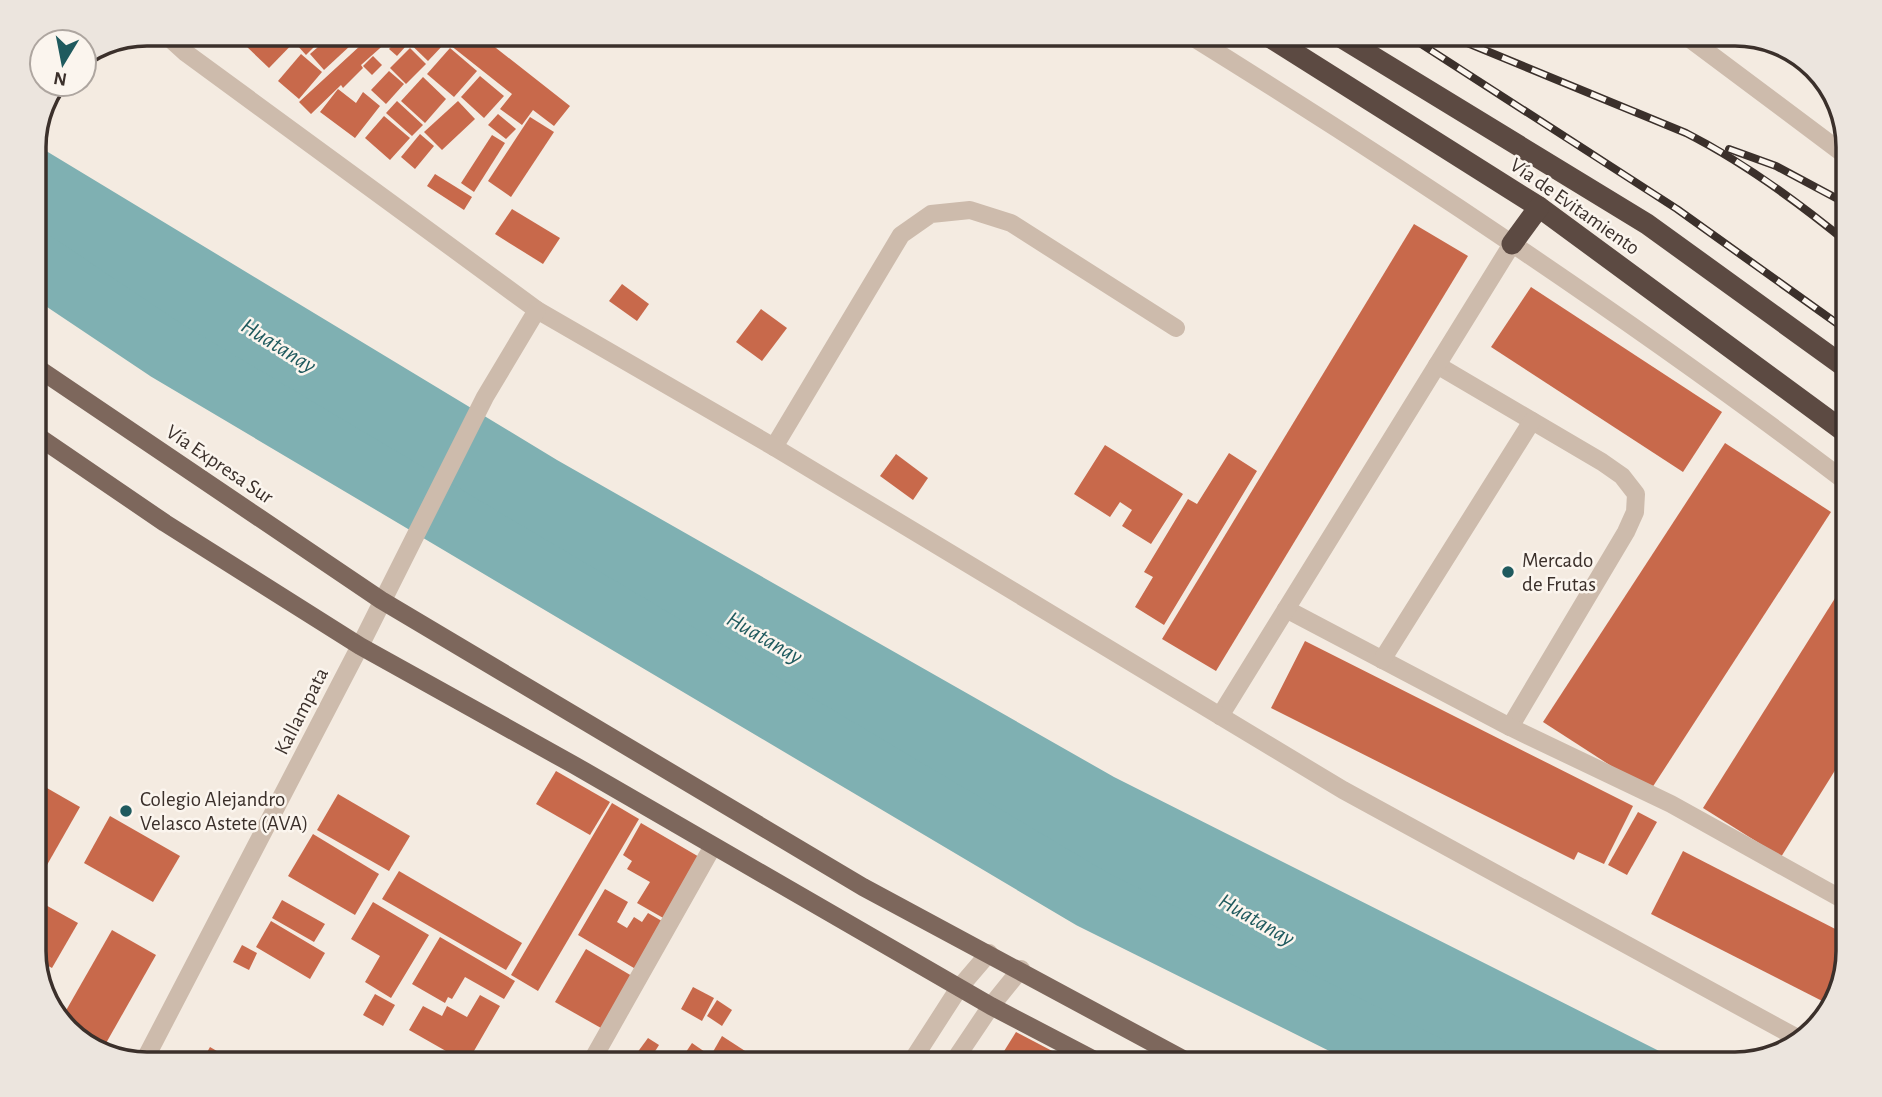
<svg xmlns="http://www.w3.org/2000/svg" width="1882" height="1097" viewBox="0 0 1882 1097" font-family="'Alegreya Sans',sans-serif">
	<rect width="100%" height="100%" fill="#f4ebe1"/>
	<path fill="#7fb0b2" d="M33,143L557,460L1114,777L1685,1064H1424L1092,899L166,350L33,261Z"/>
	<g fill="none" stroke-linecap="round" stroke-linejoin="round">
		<path stroke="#7fb0b2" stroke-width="61" d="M33,261L166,350L1092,899L1424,1064"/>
	</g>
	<g fill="#c8694b">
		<path d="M222,33H250L237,47Z"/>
		<path d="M257,33H303L269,68L245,45Z"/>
		<path d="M307,33H312L320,41L306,55L296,44Z"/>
		<path d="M334,33H340L351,45L324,70L310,54Z"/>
		<path d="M374,33H397L361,65L363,68L343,88L341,85L311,114L299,102Z"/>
		<path d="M399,33H435L445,43L428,61Z"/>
		<path d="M459,33H477L570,106L554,126L533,110L522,125L500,109L512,94L450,45Z"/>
		<path d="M398,39L406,46L397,56L389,49Z"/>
		<path d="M410,48L426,64L406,84L390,68Z"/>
		<path d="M450,48L477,71L454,97L427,74Z"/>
		<path d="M301,54L322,72L299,99L278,81Z"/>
		<path d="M373,56L382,65L372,75L363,66Z"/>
		<path d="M389,71L404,84L386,104L371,90Z"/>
		<path d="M480,76L504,96L484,118L461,97Z"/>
		<path d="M423,77L446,99L425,123L401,101Z"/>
		<path d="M338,89L356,103L363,92L380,106L355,138L320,112Z"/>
		<path d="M397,101L423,125L412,136L386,113Z"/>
		<path d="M458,101L475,119L442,150L424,132Z"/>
		<path d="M498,114L516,129L506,139L488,125Z"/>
		<path d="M384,116L410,138L390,160L365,138Z"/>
		<path d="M530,117L554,132L511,197L488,181Z"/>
		<path d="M420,134L434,146L415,169L401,157Z"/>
		<path d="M492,135L505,143L474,192L461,183Z"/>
		<path d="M435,174L472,197L464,210L427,186Z"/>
		<path d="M512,209L560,238L543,264L495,234Z"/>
		<path d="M1414,224L1468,256L1216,671L1162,639Z"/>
		<path d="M622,284L649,304L637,321L609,301Z"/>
		<path d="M1531,287L1722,412L1683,472L1491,347Z"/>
		<path d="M761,309L787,328L762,361L736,342Z"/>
		<path d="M1725,443L1831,512L1650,791L1543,722Z"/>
		<path d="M1105,445L1183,494L1151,544L1122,526L1132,510L1120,502L1110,517L1074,494Z"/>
		<path d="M1229,453L1257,471L1164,625L1135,607L1153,577L1144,572L1188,499L1197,504Z"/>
		<path d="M896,454L928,478L913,500L880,476Z"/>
		<path d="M1849,576V748L1781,857L1703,808Z"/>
		<path d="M1305,641L1633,806L1604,864L1578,852L1574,860L1271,708Z"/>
		<path d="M556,771L610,802L590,835L536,804Z"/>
		<path d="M33,780L80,807L39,879L33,876Z"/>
		<path d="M338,794L410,836L389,871L317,830Z"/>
		<path d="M612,803L639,819L538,991L511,975Z"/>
		<path d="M1638,812L1657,822L1627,875L1608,865Z"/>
		<path d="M110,816L180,856L153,902L84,863Z"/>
		<path d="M641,823L701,858L665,919L637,903L650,882L627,869L632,861L623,855Z"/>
		<path d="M313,834L379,874L355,915L288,876Z"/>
		<path d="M1683,851L1849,936V951L1834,1007L1651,914Z"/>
		<path d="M399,871L522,943L506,970L382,899Z"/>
		<path d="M605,889L628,902L617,922L627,928L634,917L642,922L648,913L667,924L639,971L578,935Z"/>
		<path d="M33,898L78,923L52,968L33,958Z"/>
		<path d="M282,900L325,924L314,942L272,918Z"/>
		<path d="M373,902L429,935L391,998L365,982L380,956L351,939Z"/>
		<path d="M271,921L325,953L310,979L256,947Z"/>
		<path d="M112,930L156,955L101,1052L85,1044L60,1021Z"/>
		<path d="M440,937L515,981L504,999L465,977L452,999L448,997L445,1003L412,984Z"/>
		<path d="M242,945L257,953L249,970L233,962Z"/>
		<path d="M586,949L632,976L601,1028L555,1002Z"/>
		<path d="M693,987L714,998L702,1021L681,1009Z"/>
		<path d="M375,994L395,1005L383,1026L363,1015Z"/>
		<path d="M480,995L500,1006L467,1063L409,1030L423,1006L442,1016L447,1006L467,1017Z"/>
		<path d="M717,1000L732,1010L722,1026L707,1016Z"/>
		<path d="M1016,1032L1077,1064H996Z"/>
		<path d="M722,1036L765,1064H706Z"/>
		<path d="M648,1038L659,1045L647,1064H644L634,1057Z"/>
		<path d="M692,1043L705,1052L698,1064L684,1055Z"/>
		<path d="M210,1047L239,1064H206L202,1061Z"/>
		<path d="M379,1052L398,1064H372Z"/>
	</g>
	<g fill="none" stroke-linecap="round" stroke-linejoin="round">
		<g stroke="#cdbbac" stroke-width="18">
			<path d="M1682,33L1849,158"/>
			<path d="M1437,365L1602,462L1622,476L1636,494L1635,512L1626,532L1510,727"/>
			<path d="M774,447L901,235L931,214L970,210L1011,223L1176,328"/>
			<path d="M1286,609L1510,727L1671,804L1849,903"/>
			<path d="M1382,660L1532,421"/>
			<path d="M1220,716L1512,244"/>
		</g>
		<g stroke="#cdbbac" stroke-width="18">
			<path d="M164,33L186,53L537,310L774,447L1343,790L1801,1040"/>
			<path d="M1186,33C1413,174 1636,322 1849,484"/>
			<path d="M143,1063L360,646L485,397L537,310"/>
			<path d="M590,1064L713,846"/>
			<path d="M910,1064L959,988L989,953"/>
			<path d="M952,1064L991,1006L1021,969"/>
		</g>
		<g stroke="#7d675c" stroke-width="18">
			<path d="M33,365L381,600L863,887L1192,1064"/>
			<path d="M33,433L165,523L360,646L574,765L991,1006L1102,1064"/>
		</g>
		<g stroke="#5c4a42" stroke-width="21">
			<path d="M1263,33L1539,207L1849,435"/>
			<path d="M1334,33L1647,224L1849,370"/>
			<path d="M1512,244L1539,207"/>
		</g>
		<defs>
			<g id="rail">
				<path d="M1404,33L1677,209L1849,332"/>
				<path d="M1443,33L1686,133C1745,163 1798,202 1849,244"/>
				<path d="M1729,149L1776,166L1849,205"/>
			</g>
		</defs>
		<use href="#rail" stroke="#3b302b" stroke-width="8"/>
		<use href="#rail" stroke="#fbf5ee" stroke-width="5" stroke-dasharray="16" stroke-linecap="butt"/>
	</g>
	<g fill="#1f5a5e" stroke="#fbf5ee" stroke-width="2.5">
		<circle cx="1508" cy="572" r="7"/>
		<circle cx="126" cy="811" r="7"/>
	</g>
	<g text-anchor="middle" stroke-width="5" stroke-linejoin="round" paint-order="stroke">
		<g font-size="21" fill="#3b302b" stroke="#fbf5ee">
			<text transform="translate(1575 206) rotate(35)" y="7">Vía de Evitamiento</text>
			<text transform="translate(220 464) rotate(34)" y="7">Vía Expresa Sur</text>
			<text transform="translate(301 711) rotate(-63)" y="7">Kallampata</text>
		</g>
		<g font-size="21" fill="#3b302b" stroke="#fbf5ee" text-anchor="start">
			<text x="1522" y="567">Mercado<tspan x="1522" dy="24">de Frutas</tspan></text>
			<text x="140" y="806">Colegio Alejandro<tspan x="140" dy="24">Velasco Astete (AVA)</tspan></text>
		</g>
		<g font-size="23" font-style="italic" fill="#1f5a5e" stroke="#fbf5ee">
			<text transform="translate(279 345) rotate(32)" y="8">Huatanay</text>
			<text transform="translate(765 637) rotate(30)" y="8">Huatanay</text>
			<text transform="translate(1257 919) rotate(30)" y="8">Huatanay</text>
		</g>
	</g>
	<path d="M0 0H1882V1097H0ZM147 46H1735A101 101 0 0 1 1836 147V951A101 101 0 0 1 1735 1052H147A101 101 0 0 1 46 951V147A101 101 0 0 1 147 46Z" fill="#ece5de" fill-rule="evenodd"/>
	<path fill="none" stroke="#3b302b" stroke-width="3.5" d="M147 46H1735A101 101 0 0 1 1836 147V951A101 101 0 0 1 1735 1052H147A101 101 0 0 1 46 951V147A101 101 0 0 1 147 46Z"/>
	<g transform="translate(63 63) rotate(190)"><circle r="33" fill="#fbf5ee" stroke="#aea6a0" stroke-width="2"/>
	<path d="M0-5L12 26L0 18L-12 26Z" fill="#1f5a5e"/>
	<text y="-10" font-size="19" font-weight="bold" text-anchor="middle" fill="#3b302b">N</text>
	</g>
</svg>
